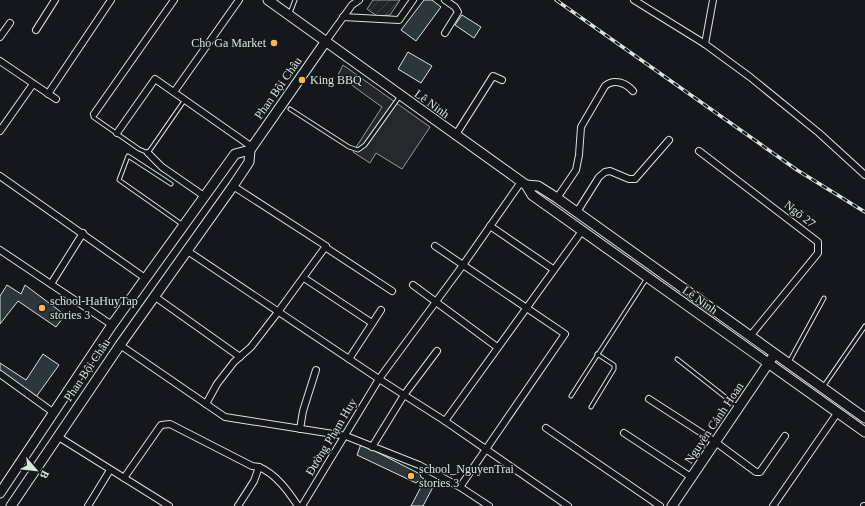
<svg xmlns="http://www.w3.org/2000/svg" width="865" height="506" viewBox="0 0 865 506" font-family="Georgia,serif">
	<defs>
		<pattern id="garden-furrows" width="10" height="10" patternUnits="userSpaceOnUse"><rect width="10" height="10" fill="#202428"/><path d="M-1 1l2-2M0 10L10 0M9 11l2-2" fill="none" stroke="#404447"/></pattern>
	</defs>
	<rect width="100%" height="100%" fill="#14181c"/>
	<path fill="url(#garden-furrows)" stroke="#939e99" d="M373,0H400L390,15L377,16L367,9Z"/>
	<path fill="#24282b" stroke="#939e99" d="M343,65L430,127L402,169L376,153L370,163L353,152L382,107L338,75Z"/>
	<g fill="#2c363c" stroke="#d8e6dc">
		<path d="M424,0H432L441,7L416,41L401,30Z"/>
		<path d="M462,15L481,27L474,38L455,25Z"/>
		<path d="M408,52L432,66L421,83L398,69Z"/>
		<path d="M7,285L21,294L25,285L65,315L56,327L18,301L0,324V296Z"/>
		<path d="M43,354L59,365L36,397L0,371V363L26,380Z"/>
		<path d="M361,444L420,474L421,477L434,485L423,506H411L423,483L418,481L416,483L357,455Z"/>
	</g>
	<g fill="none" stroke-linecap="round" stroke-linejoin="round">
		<defs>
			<g id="lane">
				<path d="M290,13L295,0"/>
				<path d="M290,109L349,147L358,150L365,145L400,96"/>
				<path d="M94,114L93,117L139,149L148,153L184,101"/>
				<path d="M171,184L128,156L119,180L183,225"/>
				<path d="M677,359L738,407"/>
				<path d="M789,362L824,298"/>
				<path d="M823,387L865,326"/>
				<path d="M571,396L647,278"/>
				<path d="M591,407L614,369V365L597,354"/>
			</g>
			<g id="street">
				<path d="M634,0L705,44L750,77L819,133L865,175"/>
				<path d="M343,17L399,20L413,0"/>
				<path d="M36,30L55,0"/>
				<path d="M445,33L458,12L455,7L445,0"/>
				<path d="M0,37L10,23"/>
				<path d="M326,41L352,5L359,0"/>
				<path d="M705,44L713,0"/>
				<path d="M0,61L56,99"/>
				<path d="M174,92L239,0"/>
				<path d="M48,94L111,0"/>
				<path d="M94,114L174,0"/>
				<path d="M0,131L33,84"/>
				<path d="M117,133L155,79L252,147"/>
				<path d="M455,136L493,76L502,80"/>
				<path d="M699,151L818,242V253L751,335"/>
				<path d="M148,153L162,167L204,196"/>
				<path d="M0,176L145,278"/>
				<path d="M557,198L576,170L579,155L581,127L605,86C614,78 626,83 633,91"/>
				<path d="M577,212L599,177L605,172L610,171L629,179H635L669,140"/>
				<path d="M490,226L553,269"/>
				<path d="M435,246L565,334L460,487"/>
				<path d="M325,247L392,291"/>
				<path d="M0,250L112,325"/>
				<path d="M186,250L379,379L445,421L568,506"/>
				<path d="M304,278L372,323"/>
				<path d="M51,284L83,233"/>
				<path d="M413,285L497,347"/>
				<path d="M154,296L240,357"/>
				<path d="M120,345L225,417L346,436L419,465L460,487L489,506"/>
				<path d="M349,359L381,310"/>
				<path d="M0,374L54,413"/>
				<path d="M649,399L714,441L756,472H760L762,469L785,436"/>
				<path d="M206,404L217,384L234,362L251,347L278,312L326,246L233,186"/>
				<path d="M445,421L582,231"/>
				<path d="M546,428L660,506"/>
				<path d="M300,429L303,411L316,370"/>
				<path d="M624,433L691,477"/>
				<path d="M57,436L169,506"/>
				<path d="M372,447L404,395L437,351"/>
				<path d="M259,467C276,474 288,491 298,506"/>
				<path d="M124,478L161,425L170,424L252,466L259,467L254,481L238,506"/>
				<path d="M88,506L110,470"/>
				<path d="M302,506L379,379L463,265L521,182"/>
				<path d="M773,506L838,412"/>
				<path d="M864,506H865"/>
			</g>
			<g id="secondary">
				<path d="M268,0L526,185L532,195L865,432"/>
				<path d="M526,185L538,186L557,198L865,418"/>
				<path d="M0,493L112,325L235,154L250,150"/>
				<path d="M11,506L120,345L233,186L249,162L250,150L326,41"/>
				<path d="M672,506L772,358"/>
			</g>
		</defs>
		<use href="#lane" stroke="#d8e6dc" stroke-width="5"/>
		<use href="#street" stroke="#d8e6dc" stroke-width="8"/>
		<use href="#secondary" stroke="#d8e6dc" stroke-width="11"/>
		<use href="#lane" stroke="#14181c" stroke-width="3"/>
		<use href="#street" stroke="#14181c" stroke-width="6"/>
		<use href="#secondary" stroke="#14181c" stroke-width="9"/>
		<defs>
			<path id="rail" d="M556,0L797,170L865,212"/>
		</defs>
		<use href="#rail" stroke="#d8e6dc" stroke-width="3.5"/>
		<use href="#rail" stroke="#14181c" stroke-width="2" stroke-dasharray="6" stroke-linecap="butt"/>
	</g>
	<g fill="#ffb74d" stroke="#14181c" stroke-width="1.5">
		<circle cx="274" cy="43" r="4"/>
		<circle cx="302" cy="80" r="4"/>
		<circle cx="42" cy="308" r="4"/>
		<circle cx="411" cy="476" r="4"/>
	</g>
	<g text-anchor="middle" stroke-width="3" stroke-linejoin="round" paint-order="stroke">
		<g font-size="12" fill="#d8e6dc" stroke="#14181c" text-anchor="start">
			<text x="266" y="47" text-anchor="end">Cho Ga Market</text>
			<text x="310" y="84">King BBQ</text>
			<text x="50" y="305">school-HaHuyTap<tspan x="50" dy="14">stories 3</tspan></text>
			<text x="419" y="473">school_NguyenTrai<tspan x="419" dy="14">stories 3</tspan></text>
		</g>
		<g font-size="12" fill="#d8e6dc" stroke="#14181c">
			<text transform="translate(278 88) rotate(-55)" y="4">Phan Bội Châu</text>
			<text transform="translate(432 104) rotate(36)" y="4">Lê Ninh</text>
			<text transform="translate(800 214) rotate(38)" y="4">Ngõ 27</text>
			<text transform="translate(700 300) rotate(35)" y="4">Lê Ninh</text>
			<text transform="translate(87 370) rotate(-56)" y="4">Phan Bội Châu</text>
			<text transform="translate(714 423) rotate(-56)" y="4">Nguyễn Cảnh Hoan</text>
			<text transform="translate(331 437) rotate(-59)" y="4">Đường Phạm Huy</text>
		</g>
	</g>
	<g transform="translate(36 470) rotate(118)" stroke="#14181c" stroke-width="3" paint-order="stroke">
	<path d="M0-3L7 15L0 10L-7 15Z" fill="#d8e6dc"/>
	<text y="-6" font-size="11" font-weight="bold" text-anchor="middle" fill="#d8e6dc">B</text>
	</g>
</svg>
